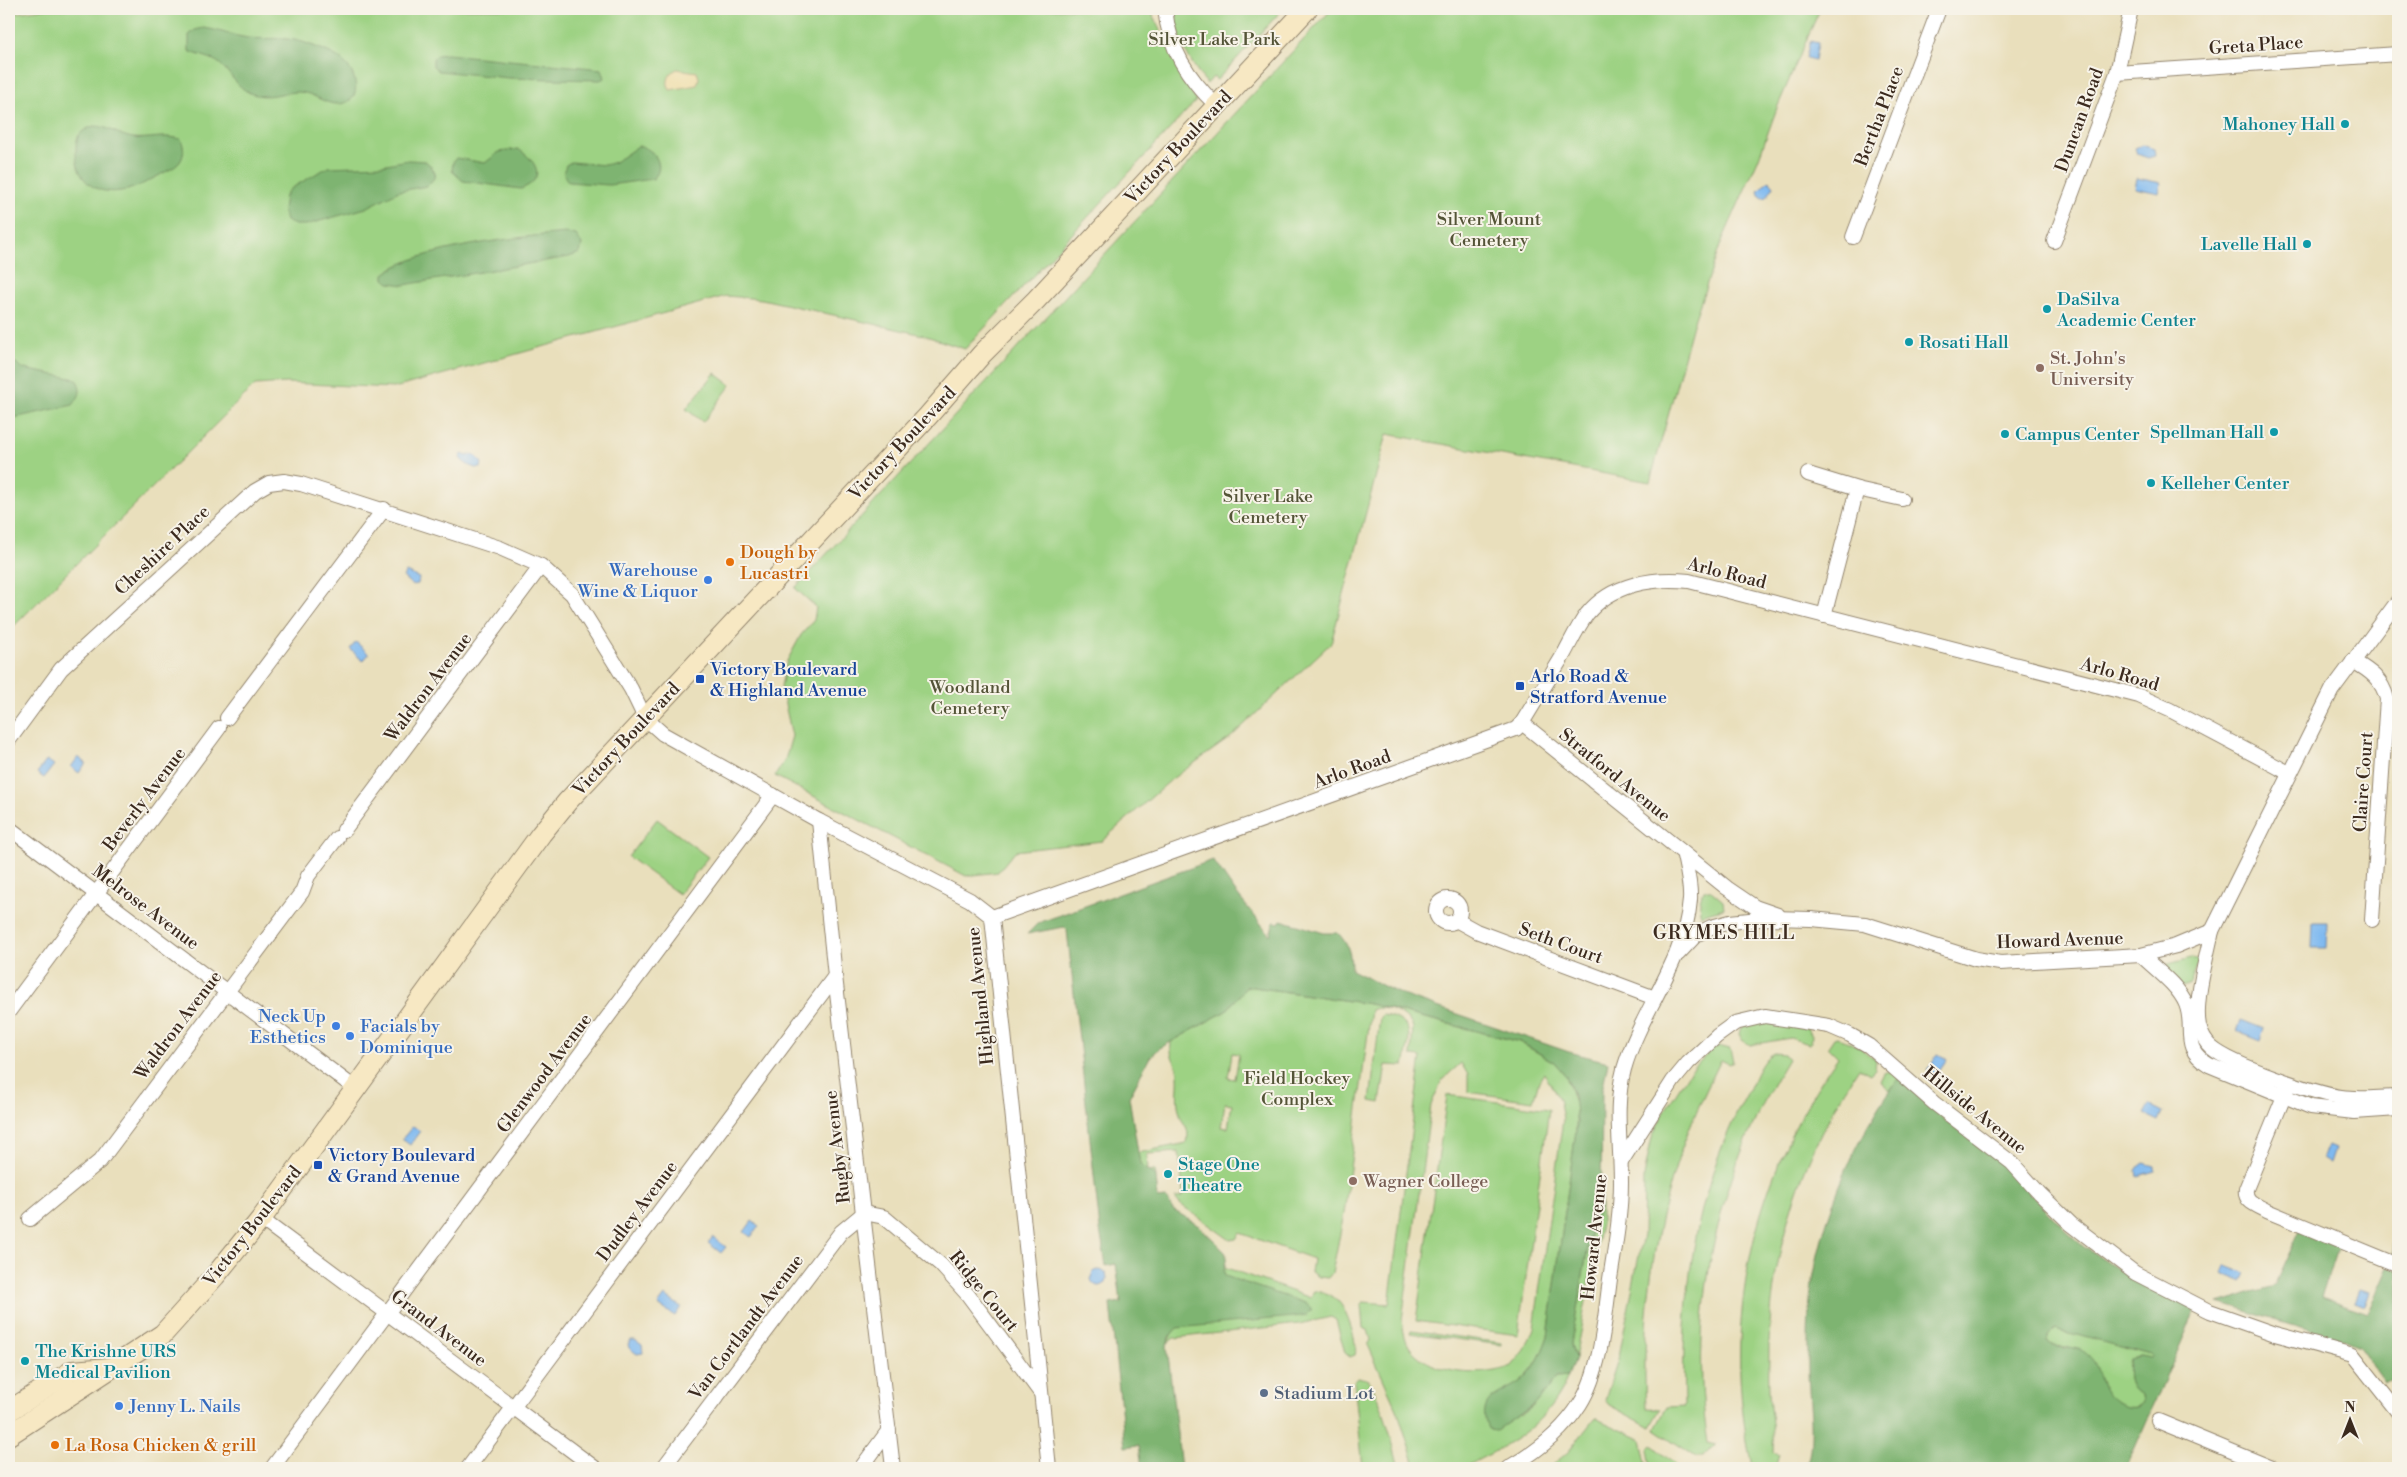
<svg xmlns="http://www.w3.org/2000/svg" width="2407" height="1477" viewBox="0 0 2407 1477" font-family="'Libre Bodoni',serif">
	<rect width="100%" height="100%" fill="#f7f3e8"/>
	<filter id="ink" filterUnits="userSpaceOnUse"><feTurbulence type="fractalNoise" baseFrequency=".02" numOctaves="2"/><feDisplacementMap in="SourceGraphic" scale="10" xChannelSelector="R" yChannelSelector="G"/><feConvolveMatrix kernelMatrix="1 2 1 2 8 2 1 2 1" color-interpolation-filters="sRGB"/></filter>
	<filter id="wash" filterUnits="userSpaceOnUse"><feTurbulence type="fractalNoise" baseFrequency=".0096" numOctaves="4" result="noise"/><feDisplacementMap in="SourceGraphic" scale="20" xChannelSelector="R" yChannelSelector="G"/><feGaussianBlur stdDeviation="1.12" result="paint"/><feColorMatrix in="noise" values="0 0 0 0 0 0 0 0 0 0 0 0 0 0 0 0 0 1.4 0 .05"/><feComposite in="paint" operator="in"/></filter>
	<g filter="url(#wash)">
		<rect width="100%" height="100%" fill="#e9dfbc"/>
		<g fill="#9dd283" stroke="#6c7e50" fill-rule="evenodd">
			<path d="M43,9H1154L1153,16L1196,101L965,349L923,335L762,299L726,296L394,388L286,383L255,385L9,631V14Z"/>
			<path d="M1174,9H1283L1217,80L1213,77L1207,84C1188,60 1178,39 1174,9Z"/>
			<path d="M1332,9H1820L1777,108L1758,160L1721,243L1694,321L1650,482L1387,434L1331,643L1231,737L1172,779L1102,841L1015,851L998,872L966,876L775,776L785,760L792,736L781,686L787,661L801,635L814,620L816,607L795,588Z"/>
			<path d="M715,373L731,385L703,422L686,409Z"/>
			<path d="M657,819L708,857L679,894L628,857Z"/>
			<path d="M1705,890H1710L1723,901L1724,908L1701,915C1698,909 1700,894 1705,890Z"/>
			<path d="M2191,958L2197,959L2198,964L2190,984L2182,987L2165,968V965Z"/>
			<path d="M1247,986L1370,1004L1519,1042L1554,1062L1566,1076L1576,1106V1131L1548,1336C1540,1361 1527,1381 1503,1392L1520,1416L1536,1404L1557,1377L1568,1376C1553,1415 1521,1439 1484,1457C1477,1460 1468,1467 1460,1468C1447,1471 1431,1468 1418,1468L1414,1462L1398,1412L1368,1345L1371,1340L1368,1330L1363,1328L1361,1305L1363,1302L1389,1304L1421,1057L1411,1056L1413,1027C1407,1014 1385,1004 1371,1010L1344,1214L1332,1273L1328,1278L1318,1277L1311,1272L1313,1259L1240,1233L1236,1239L1230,1240L1180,1204L1175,1198L1183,1197L1181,1167L1190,1166L1189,1163L1180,1164L1179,1152L1147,1154L1148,1171H1155L1156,1177L1140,1164L1137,1153L1187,1143C1190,1125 1184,1128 1180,1114C1175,1098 1179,1090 1178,1075C1177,1060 1169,1060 1171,1042L1226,1011ZM1232,1053L1239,1054L1235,1079L1228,1078ZM1461,1063L1468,1075V1092L1533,1101L1539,1081L1544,1073L1559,1099L1563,1119L1534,1328L1525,1350L1512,1366C1483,1378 1432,1375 1411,1349C1405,1342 1403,1329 1402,1320L1431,1105L1442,1080ZM1225,1103L1232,1104L1228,1128L1221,1127Z"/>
			<path d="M1383,1015C1418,1021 1409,1039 1404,1066L1386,1065L1380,1103L1370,1101L1380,1017Z"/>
			<path d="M1761,1022L1808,1029L1812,1036L1811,1042L1809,1044L1790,1038L1750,1045L1742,1040L1739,1034L1741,1027Z"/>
			<path d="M1837,1037L1861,1048L1876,1060L1875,1069L1870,1074L1859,1068C1803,1152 1773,1241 1769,1342C1769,1364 1768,1386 1770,1407C1772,1422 1774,1437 1773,1452L1779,1455L1775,1468H1745L1752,1465C1719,1325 1754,1173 1838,1057L1828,1047L1834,1038Z"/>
			<path d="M1718,1046L1730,1049L1733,1061L1729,1064L1721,1060C1708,1087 1695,1112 1685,1140C1653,1226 1641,1317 1646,1408L1660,1409L1650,1427L1609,1405L1605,1400L1619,1356L1643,1235L1644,1176L1652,1137L1664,1112L1689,1073L1712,1049Z"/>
			<path d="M1774,1053L1784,1054L1788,1059C1718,1172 1687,1311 1708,1443L1716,1445L1702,1457H1696L1655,1429L1667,1407L1684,1406C1681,1296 1694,1188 1749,1090C1754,1079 1762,1057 1774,1053Z"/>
			<path d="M1889,1071L1899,1078L1890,1090L1880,1081L1884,1073Z"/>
			<path d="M1447,1095L1549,1109L1518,1335L1416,1321Z"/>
			<path d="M1601,1203V1224L1575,1358L1571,1345L1572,1337L1590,1236Z"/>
			<path d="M1224,1267L1311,1298L1314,1291H1317C1324,1292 1334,1296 1339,1302C1346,1309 1359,1346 1355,1355L1350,1357L1345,1353L1336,1320L1331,1317L1299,1324L1174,1338L1168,1343L1172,1333L1178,1327L1305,1303L1229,1279L1225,1276Z"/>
			<path d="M2056,1329L2150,1355L2152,1357L2150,1359L2140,1357L2130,1359C2127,1373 2127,1387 2142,1395L2143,1402C2136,1412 2117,1407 2108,1398C2103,1393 2103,1383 2098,1377C2091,1365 2077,1355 2068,1346L2052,1345L2047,1342V1337Z"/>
			<path d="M1411,1330L1502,1343V1345L1410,1333Z"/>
			<path d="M1358,1377L1367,1379C1382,1398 1393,1444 1399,1468H1363L1354,1381Z"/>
			<path d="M1595,1418L1641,1439L1647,1468H1549L1568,1452Z"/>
			<path d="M1652,1445L1678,1467L1680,1468H1651L1648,1449Z"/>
		</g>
		<g fill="#7eb471" stroke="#5c6f48" fill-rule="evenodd">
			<path d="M204,28C219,30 233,36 248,38C272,40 287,35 311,45C321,49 338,55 345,63C358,76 363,104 337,104C323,104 313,92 298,92C281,92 267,100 250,93C238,88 229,72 220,64C212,57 199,56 189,51V35L195,30Z"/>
			<path d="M447,54L602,69L605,78L600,80L509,78L439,71L433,66V59L437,55Z"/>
			<path d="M94,126C109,126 119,136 133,138C150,140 162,134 181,139C183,145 185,151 182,158C179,167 166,171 158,176C148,181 137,188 126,190C96,197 75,181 76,150C76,135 80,131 94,126Z"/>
			<path d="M638,146C653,147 667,166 653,179L609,185L569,182C563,176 563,172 566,165L571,162L605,165L615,162Z"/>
			<path d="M518,149C537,161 547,179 521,189L463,181L452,171L453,162L456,158L485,163L499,152Z"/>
			<path d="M408,160L425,161L430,165L435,173L434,178L427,186L399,191L366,208L306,225H295L286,221L283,210L285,196L290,189L319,172L329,167L382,165Z"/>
			<path d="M567,233L576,235L582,244L580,253L569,257L404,285L389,283L384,279V274C415,248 525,236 567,233Z"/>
			<path d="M9,358L24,369L76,379C83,390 80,396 73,405L9,419Z"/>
			<path d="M1213,860L1235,892L1270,935L1274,922L1279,923L1281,920L1324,933H1338C1349,945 1351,954 1351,970L1402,995L1569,1052L1608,1062L1602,1091L1601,1203L1590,1236L1572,1337L1571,1345L1575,1358L1568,1376L1557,1377L1536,1404L1497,1430L1488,1429C1473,1392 1511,1395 1528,1374C1538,1363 1543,1350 1548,1336L1577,1123L1574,1096L1566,1076L1554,1062L1520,1042L1370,1004L1247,986L1226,1011L1160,1048L1150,1057L1129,1097L1140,1164L1156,1177L1158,1199L1166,1198L1173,1210L1197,1224L1225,1251C1229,1260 1222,1267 1225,1276L1305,1303L1311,1308V1311L1307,1315L1293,1317L1177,1328L1169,1337L1167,1346L1181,1468H1142L1139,1445L1125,1447L1110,1304L1121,1302L1116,1264L1106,1266L1100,1230L1067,930L1064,927L1027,934L1038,923Z"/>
			<path d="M1899,1078L1947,1122L1994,1154L2066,1231L2084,1247L2135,1280L2196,1309L2126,1468H1806C1817,1433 1807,1396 1808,1359C1808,1333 1808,1305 1813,1279C1826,1207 1856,1137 1899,1078ZM2055,1329L2150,1355L2152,1357L2150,1359L2140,1357L2130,1359C2127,1374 2127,1387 2142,1395L2143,1402C2139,1408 2134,1408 2127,1407C2093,1398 2107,1371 2087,1354C2075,1343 2058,1350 2047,1342V1337Z"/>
			<path d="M2398,1191V1258L2393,1255Z"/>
			<path d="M2300,1230L2339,1246L2322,1297L2368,1313L2388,1267L2398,1270V1366L2392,1381L2385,1383L2359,1347L2345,1341L2218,1303L2274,1286Z"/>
		</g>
		<path fill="#eeda9e" stroke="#94825e" d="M677,69L697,72L699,78L697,85L670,90C665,82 669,73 677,69Z"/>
		<g fill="#7fb9f0" stroke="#5d7287">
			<path d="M1810,41L1818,43L1815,60L1806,58Z"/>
			<path d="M2142,145L2154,149L2155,156L2148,158L2137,154L2135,148Z"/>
			<path d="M2137,178L2161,183L2159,193L2135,188Z"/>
			<path d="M1769,180L1774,186L1767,197L1763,198L1759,195L1758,191Z"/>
			<path d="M462,454L467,456L474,454L482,463L481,468C475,470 463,463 460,458Z"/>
			<path d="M406,572L419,578L418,584L412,585L403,577Z"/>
			<path d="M356,642L369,654L363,661L350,649Z"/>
			<path d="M78,757L86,763L79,773L71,767Z"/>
			<path d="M47,760L54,765L44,778L37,773Z"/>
			<path d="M2313,922H2327L2326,948H2312Z"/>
			<path d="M2241,1020L2264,1029L2260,1041L2237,1032Z"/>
			<path d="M1938,1054L1947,1059L1935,1076L1927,1071Z"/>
			<path d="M2149,1105L2163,1112L2159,1121L2144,1114Z"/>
			<path d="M413,1126L420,1131L410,1145L402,1139Z"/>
			<path d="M2328,1146L2335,1149L2330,1164L2322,1159Z"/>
			<path d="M2144,1163L2155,1166V1171L2137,1176L2136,1169Z"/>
			<path d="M752,1221L759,1226L751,1237L744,1232Z"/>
			<path d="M713,1237L726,1247L721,1253L708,1243Z"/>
			<path d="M2225,1265L2246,1273L2242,1282L2222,1274Z"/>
			<circle cx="1099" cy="1278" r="8"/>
			<path d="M2360,1289L2370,1292L2365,1306L2355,1302Z"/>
			<path d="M665,1296L681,1307L675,1316L658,1305Z"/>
			<path d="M631,1340H635L642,1345L643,1353L637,1354L629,1348L628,1344Z"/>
		</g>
	</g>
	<g filter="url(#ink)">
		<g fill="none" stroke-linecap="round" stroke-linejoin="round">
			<defs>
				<g id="street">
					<path d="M1165,9C1169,49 1188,78 1216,105"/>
					<path d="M2117,73L2398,54"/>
					<path d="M1853,237L1939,9"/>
					<path d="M2054,241L2117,73L2131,9"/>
					<path d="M1808,474L1857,489L1824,616"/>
					<path d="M1857,489L1902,499"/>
					<path d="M2353,661C2370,671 2382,679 2387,699L2372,920"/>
					<path d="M227,718L384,509"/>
					<path d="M1522,723L1727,888L1755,907L1778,915"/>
					<path d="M9,740L61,669L255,491L269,483L284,481L301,484L500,548L541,566L572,594L631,689L645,718L663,734L819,821L970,900L992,917L1049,1468"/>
					<path d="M819,821L835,976L893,1468"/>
					<path d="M9,828L356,1089"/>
					<path d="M344,830L541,566"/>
					<circle cx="1448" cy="911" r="12"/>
					<path d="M992,917L1516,729L1522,723C1536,700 1550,677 1564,654C1571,641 1578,626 1587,614C1611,584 1654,577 1689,581L2139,696L2170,710L2289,773"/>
					<path d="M1456,920L1476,931L1655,998"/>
					<path d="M2212,931C2207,955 2194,1002 2199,1026C2201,1034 2206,1043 2212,1048C2232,1065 2314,1093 2341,1097C2360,1100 2379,1097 2398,1097"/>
					<path d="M1678,954L1696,935L1711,927L1730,922L1769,918L1811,919L1865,924L1976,959L2000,963L2141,955L2176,946L2212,931L2332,690L2398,601"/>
					<path d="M2141,955C2155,969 2178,985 2186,1004C2196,1028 2179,1047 2209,1065L2311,1107L2354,1112L2398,1109"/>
					<path d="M9,1011L219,728"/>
					<path d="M2287,1089L2246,1189C2244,1202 2257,1205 2267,1211L2398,1265"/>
					<path d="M1621,1162L1673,1081L1688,1063L1717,1036L1735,1023L1765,1016L1829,1026L1850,1035L1869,1046L1934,1103L2012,1163L2039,1193L2071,1224L2135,1273L2207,1310L2275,1334L2353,1355L2398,1412"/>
					<path d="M30,1219L100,1161L302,892L308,876L337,838"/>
					<path d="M261,1219L595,1468"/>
					<path d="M2158,1421L2272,1468"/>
					<path d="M272,1468L773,795"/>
					<path d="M468,1468L835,976"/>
					<path d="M663,1468L841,1232L864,1213L884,1217L941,1265L968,1295L1040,1392"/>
					<path d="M861,1468L889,1430"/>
					<path d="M1508,1468C1537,1452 1562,1432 1580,1404C1601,1371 1605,1317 1610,1279C1615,1247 1621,1214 1621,1182C1621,1143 1614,1107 1624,1069C1641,1010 1685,962 1690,900C1691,885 1687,870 1684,856"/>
				</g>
				<g id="secondary">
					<path d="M9,1411L72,1371L109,1368"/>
					<path d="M9,1435L163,1334L215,1276L261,1219L541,834L567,802L928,416L982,354L1036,300L1307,9"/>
				</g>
			</defs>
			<use href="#street" stroke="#92846d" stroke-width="16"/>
			<use href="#secondary" stroke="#92846d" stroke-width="22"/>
			<use href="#street" stroke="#fff" stroke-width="14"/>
			<use href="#secondary" stroke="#f7e8c3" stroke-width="20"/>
		</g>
	</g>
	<g fill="#0f9aa8" stroke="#f7f3e8" stroke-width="2">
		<circle cx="2345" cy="124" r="5"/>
		<circle cx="2307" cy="244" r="5"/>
		<circle cx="2047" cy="309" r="5"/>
		<circle cx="1909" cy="342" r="5"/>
		<circle cx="2274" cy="432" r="5"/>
		<circle cx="2005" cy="434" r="5"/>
		<circle cx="2151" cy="483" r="5"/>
		<circle cx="1168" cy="1174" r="5"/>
		<circle cx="25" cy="1361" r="5"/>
	</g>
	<g fill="#8d6e63" stroke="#f7f3e8" stroke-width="2">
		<circle cx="2040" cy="368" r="5"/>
		<circle cx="1353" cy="1181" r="5"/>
	</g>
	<g fill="#e8710a" stroke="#f7f3e8" stroke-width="2">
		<circle cx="730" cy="562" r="5"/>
		<circle cx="55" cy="1445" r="5"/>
	</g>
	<g fill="#3f7fe0" stroke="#f7f3e8" stroke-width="2">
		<circle cx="708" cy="580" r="5"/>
		<circle cx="336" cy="1026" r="5"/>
		<circle cx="350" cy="1036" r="5"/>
		<circle cx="119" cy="1406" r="5"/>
	</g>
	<g fill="#1a4fb4" stroke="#f7f3e8" stroke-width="2">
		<rect x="695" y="674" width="10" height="10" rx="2.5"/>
		<rect x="1515" y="681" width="10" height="10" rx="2.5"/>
		<rect x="313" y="1160" width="10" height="10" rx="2.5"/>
	</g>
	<circle fill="#5c6f8a" stroke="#f7f3e8" stroke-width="2" cx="1264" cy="1393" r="5"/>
	<g text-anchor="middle" stroke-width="4" stroke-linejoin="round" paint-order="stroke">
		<g font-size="18" fill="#545437" stroke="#f7f3e8">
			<text x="1214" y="45">Silver Lake Park</text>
			<text x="1489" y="225">Silver Mount<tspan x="1489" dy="21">Cemetery</tspan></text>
			<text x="1268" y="502">Silver Lake<tspan x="1268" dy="21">Cemetery</tspan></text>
			<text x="970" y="693">Woodland<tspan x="970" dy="21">Cemetery</tspan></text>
			<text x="1297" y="1084">Field Hockey<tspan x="1297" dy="21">Complex</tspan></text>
		</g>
		<g font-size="18" fill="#3b2a1e" stroke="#f7f3e8">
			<text transform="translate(2256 45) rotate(-4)" y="6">Greta Place</text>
			<text transform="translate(1879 116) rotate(-69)" y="6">Bertha Place</text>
			<text transform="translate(2079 120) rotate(-70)" y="6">Duncan Road</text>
			<text transform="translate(1178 147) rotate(-47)" y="6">Victory Boulevard</text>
			<text transform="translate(902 443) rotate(-47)" y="6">Victory Boulevard</text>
			<text transform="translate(162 550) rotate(-43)" y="6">Cheshire Place</text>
			<text transform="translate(1727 573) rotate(14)" y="6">Arlo Road</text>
			<text transform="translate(2120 674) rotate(16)" y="6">Arlo Road</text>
			<text transform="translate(428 687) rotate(-53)" y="6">Waldron Avenue</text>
			<text transform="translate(626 739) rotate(-47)" y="6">Victory Boulevard</text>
			<text transform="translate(1352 769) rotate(-20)" y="6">Arlo Road</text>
			<text transform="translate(1615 775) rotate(39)" y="6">Stratford Avenue</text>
			<text transform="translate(2363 782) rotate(-86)" y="6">Claire Court</text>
			<text transform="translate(144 799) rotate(-53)" y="6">Beverly Avenue</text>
			<text transform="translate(146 907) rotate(37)" y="6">Melrose Avenue</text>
			<text transform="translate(2060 940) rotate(-2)" y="6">Howard Avenue</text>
			<text transform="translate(1561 943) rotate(20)" y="6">Seth Court</text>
			<text transform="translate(980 996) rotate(-96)" y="6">Highland Avenue</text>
			<text transform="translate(178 1025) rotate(-53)" y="6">Waldron Avenue</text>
			<text transform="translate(544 1073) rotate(-53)" y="6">Glenwood Avenue</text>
			<text transform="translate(1975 1110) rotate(39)" y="6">Hillside Avenue</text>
			<text transform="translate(837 1147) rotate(-97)" y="6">Rugby Avenue</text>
			<text transform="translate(637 1211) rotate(-53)" y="6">Dudley Avenue</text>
			<text transform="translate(252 1226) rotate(-52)" y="6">Victory Boulevard</text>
			<text transform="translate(1594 1237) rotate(-84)" y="6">Howard Avenue</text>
			<text transform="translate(984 1291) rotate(51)" y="6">Ridge Court</text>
			<text transform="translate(746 1327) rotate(-53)" y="6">Van Cortlandt Avenue</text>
			<text transform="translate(439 1328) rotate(37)" y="6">Grand Avenue</text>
		</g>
		<g font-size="18" fill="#0d838f" stroke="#f7f3e8" text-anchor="start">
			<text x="2335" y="130" text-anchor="end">Mahoney Hall</text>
			<text x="2297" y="250" text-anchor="end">Lavelle Hall</text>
			<text x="2057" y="305">DaSilva<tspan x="2057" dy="21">Academic Center</tspan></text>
			<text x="1919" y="348">Rosati Hall</text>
			<text x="2264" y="438" text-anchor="end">Spellman Hall</text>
			<text x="2015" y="440">Campus Center</text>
			<text x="2161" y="489">Kelleher Center</text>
			<text x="1178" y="1170">Stage One<tspan x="1178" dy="21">Theatre</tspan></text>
			<text x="35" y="1357">The Krishne URS<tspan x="35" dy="21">Medical Pavilion</tspan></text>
		</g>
		<g font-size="18" fill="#785e54" stroke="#f7f3e8" text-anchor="start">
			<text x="2050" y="364">St. John's<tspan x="2050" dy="21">University</tspan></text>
			<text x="1363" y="1187">Wagner College</text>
		</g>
		<g font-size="18" fill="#c56008" stroke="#f7f3e8" text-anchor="start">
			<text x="740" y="558">Dough by<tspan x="740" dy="21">Lucastri</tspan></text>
			<text x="65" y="1451">La Rosa Chicken &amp; grill</text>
		</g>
		<g font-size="18" fill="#366cbe" stroke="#f7f3e8" text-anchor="end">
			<text x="698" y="576">Warehouse<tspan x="698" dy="21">Wine &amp; Liquor</tspan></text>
			<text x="326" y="1022">Neck Up<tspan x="326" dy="21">Esthetics</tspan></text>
			<text x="360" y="1032" text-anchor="start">Facials by<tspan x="360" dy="21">Dominique</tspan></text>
			<text x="129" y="1412" text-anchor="start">Jenny L. Nails</text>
		</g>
		<g font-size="18" fill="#164399" stroke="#f7f3e8" text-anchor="start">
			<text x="710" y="675">Victory Boulevard<tspan x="710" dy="21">&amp; Highland Avenue</tspan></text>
			<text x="1530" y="682">Arlo Road &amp;<tspan x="1530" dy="21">Stratford Avenue</tspan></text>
			<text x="328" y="1161">Victory Boulevard<tspan x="328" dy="21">&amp; Grand Avenue</tspan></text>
		</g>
		<g font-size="18" fill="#4e5e75" stroke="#f7f3e8" text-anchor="start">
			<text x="1274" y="1399">Stadium Lot</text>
		</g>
		<g font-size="19" letter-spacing="1" fill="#3b2a1e" stroke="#f7f3e8">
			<text x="1724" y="939">GRYMES HILL</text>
		</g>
	</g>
	<rect width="2407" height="1477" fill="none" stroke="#f7f3e8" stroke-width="30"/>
	<g transform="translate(2350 1420)" stroke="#f7f3e8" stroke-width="4" paint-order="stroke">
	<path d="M0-4L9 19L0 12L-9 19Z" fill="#3b2a1e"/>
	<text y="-8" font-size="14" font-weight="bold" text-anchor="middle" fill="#3b2a1e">N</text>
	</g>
</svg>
